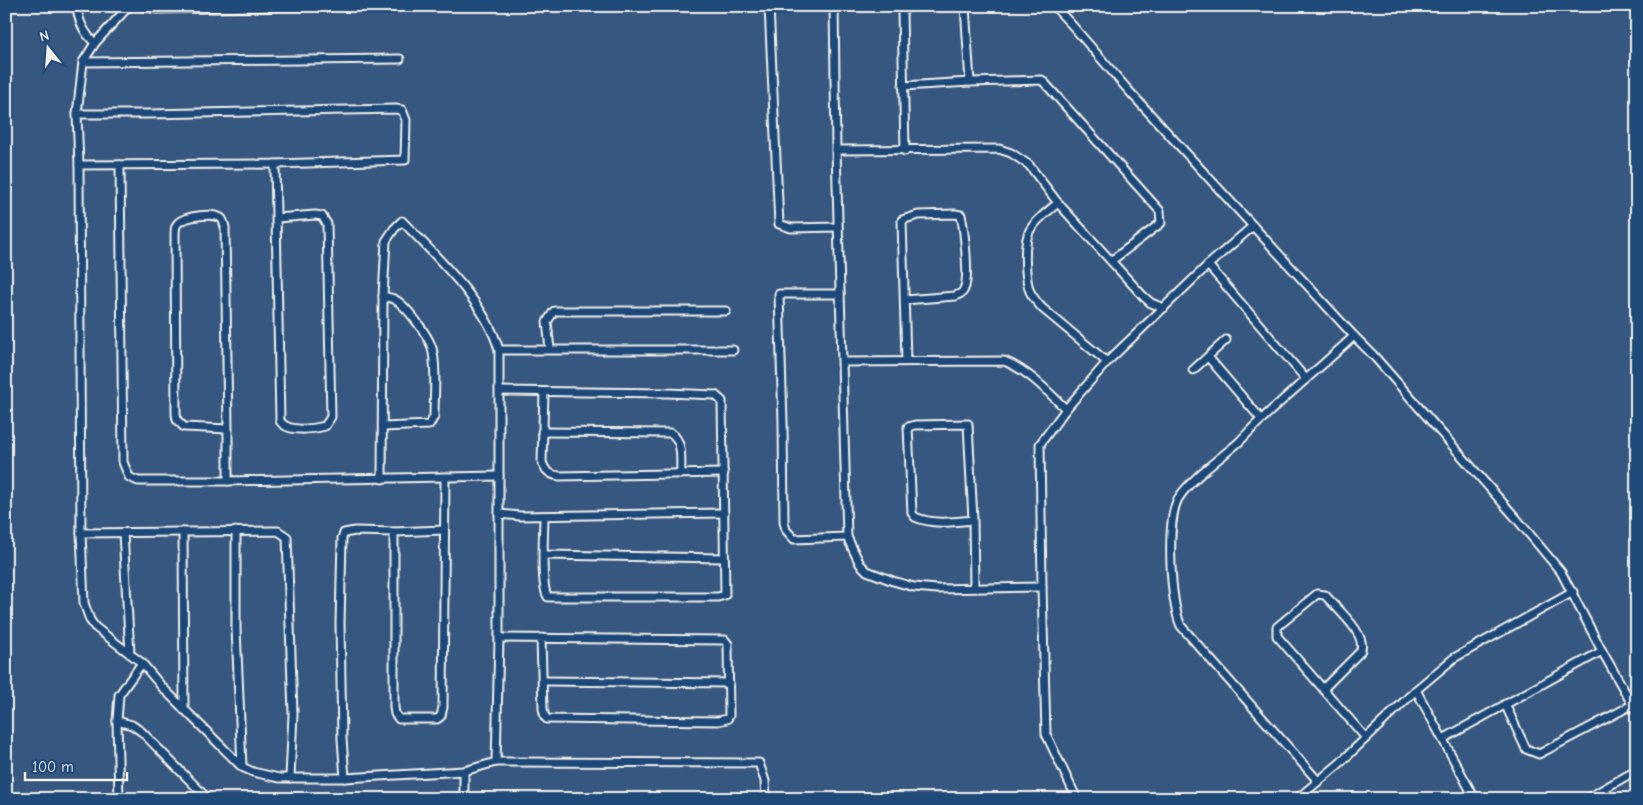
<svg xmlns="http://www.w3.org/2000/svg" width="1643" height="805" viewBox="0 0 1643 805" font-family="'Comic Neue',sans-serif">
	<rect width="100%" height="100%" fill="#365780"/>
	<filter id="ink" filterUnits="userSpaceOnUse"><feTurbulence type="fractalNoise" baseFrequency=".02" numOctaves="2"/><feDisplacementMap in="SourceGraphic" scale="10" xChannelSelector="R" yChannelSelector="G"/><feConvolveMatrix kernelMatrix="1 2 1 2 8 2 1 2 1" color-interpolation-filters="sRGB"/></filter>
	<g filter="url(#ink)">
		<g fill="none" stroke-linecap="round" stroke-linejoin="round">
			<defs>
				<g id="minor">
					<path d="M77,6C78,21 84,33 95,43"/>
					<path d="M129,6L95,43L83,62L77,114L79,165L81,533L84,603L90,620L95,627L142,663L162,687L242,767L253,772L279,778H345L464,771L496,762H504L759,763L765,781L766,799"/>
					<path d="M140,6L157,9L311,6"/>
					<path d="M769,6L779,224L791,228L838,227"/>
					<path d="M834,6L836,150L847,537L860,564L867,571L893,581L914,587L937,589L1042,587"/>
					<path d="M965,6L970,82"/>
					<path d="M1054,6L1071,24L1129,91L1354,336L1373,355L1516,518L1561,572L1602,651L1637,713"/>
					<path d="M83,62L400,59"/>
					<path d="M903,86L970,82L1042,80L1160,211L1161,223L1111,261"/>
					<path d="M77,114H148L396,109L402,110L406,120L405,160L275,164L79,165"/>
					<path d="M836,150L999,149L1011,153L1029,165L1058,203L1143,296L1151,303L1164,308"/>
					<path d="M905,151L902,12L909,6"/>
					<path d="M275,164L280,421C288,433 313,429 325,426L331,417L327,224L322,216L315,215L277,218"/>
					<path d="M120,165L123,462L129,477L138,481H228L499,476"/>
					<path d="M1058,203C1049,210 1036,220 1030,230C1023,242 1025,275 1029,289C1031,296 1037,302 1042,308L1107,362"/>
					<path d="M1208,265L1306,379"/>
					<path d="M840,294H779L783,423L784,522L786,530L794,539L847,537"/>
					<path d="M905,300L955,296C959,294 963,294 964,289C970,278 964,229 961,215L955,214L918,215L902,220L906,361"/>
					<path d="M550,349L547,322L554,311H726"/>
					<path d="M499,350H733"/>
					<path d="M1208,357L1261,419"/>
					<path d="M843,362L1004,361C1028,370 1048,392 1066,409"/>
					<path d="M1193,370L1226,340"/>
					<path d="M500,391L667,393L715,395L722,401L725,595L718,597H548C540,587 544,531 544,516"/>
					<path d="M544,392L542,462C544,470 551,475 559,476L724,473"/>
					<path d="M383,427L429,425L434,417C434,396 437,368 432,348C428,335 406,305 394,299C391,298 386,297 383,296"/>
					<path d="M228,429L225,227C224,224 224,222 222,219C215,212 185,216 178,223C175,226 175,230 175,235L176,414L177,420L184,427L228,429V481"/>
					<path d="M542,432L671,433C684,442 680,461 681,474"/>
					<path d="M382,479L383,296L386,241L394,229L402,221C436,256 486,303 499,350V638L496,762"/>
					<path d="M499,514L520,516L724,513"/>
					<path d="M973,520C953,522 933,525 915,517L912,513L908,427L915,425L968,424L973,520L974,587"/>
					<path d="M236,531V629L242,767"/>
					<path d="M183,532L184,710"/>
					<path d="M394,532V707L395,714L399,719H437L441,716L443,707L445,477"/>
					<path d="M81,533L278,531L287,537L293,714L290,778"/>
					<path d="M123,533L130,654"/>
					<path d="M544,555L724,558"/>
					<path d="M499,638L725,640L728,644L729,716L727,719L718,721L547,719L545,717L543,709L541,638"/>
					<path d="M543,681L729,683"/>
					<path d="M1323,689L1360,652C1369,635 1336,608 1325,595L1317,594L1277,627V636L1366,738"/>
					<path d="M1416,690L1475,799"/>
					<path d="M1505,704L1526,749L1539,754L1632,705"/>
					<path d="M117,721L132,725L142,732L208,799"/>
					<path d="M1443,739L1602,651"/>
					<path d="M345,778L342,739L340,623L342,538L344,533L355,531L394,532L444,530"/>
					<path d="M1318,781L1181,626C1170,603 1166,522 1178,499C1189,480 1222,457 1239,442C1247,434 1255,425 1263,418C1293,390 1324,364 1354,336"/>
					<path d="M119,799L117,721L119,695L142,663"/>
					<path d="M464,799V771"/>
					<path d="M1077,799L1046,734L1042,587L1040,444L1066,409L1107,362L1208,265L1253,226"/>
					<path d="M1297,799L1339,764L1416,690L1454,658L1573,592"/>
					<path d="M1586,799L1637,770"/>
				</g>
			</defs>
			<use href="#minor" stroke="#f4f1e8" stroke-width="11"/>
			<use href="#minor" stroke="#1f4a7a" stroke-width="7"/>
		</g>
	</g>
	<rect width="1643" height="805" fill="none" stroke="#1f4a7a" stroke-width="25"/>
	<rect x="12" y="12" width="1618" height="780" fill="none" stroke="#f4f1e8" stroke-width="2" filter="url(#ink)"/>
	<g transform="translate(48 48) rotate(343)" stroke="#1f4a7a" stroke-width="4" paint-order="stroke">
	<path d="M0-4L9 19L0 12L-9 19Z" fill="#f4f1e8"/>
	<text y="-8" font-size="14" font-weight="bold" text-anchor="middle" fill="#f4f1e8">N</text>
	</g>
	<path d="M25 772v8h102v-8" fill="none" stroke="#f4f1e8" stroke-width="2.5"/>
	<text x="32" y="772" font-size="15" fill="#f4f1e8" stroke="#1f4a7a" stroke-width="4" paint-order="stroke">100 m</text>
</svg>
